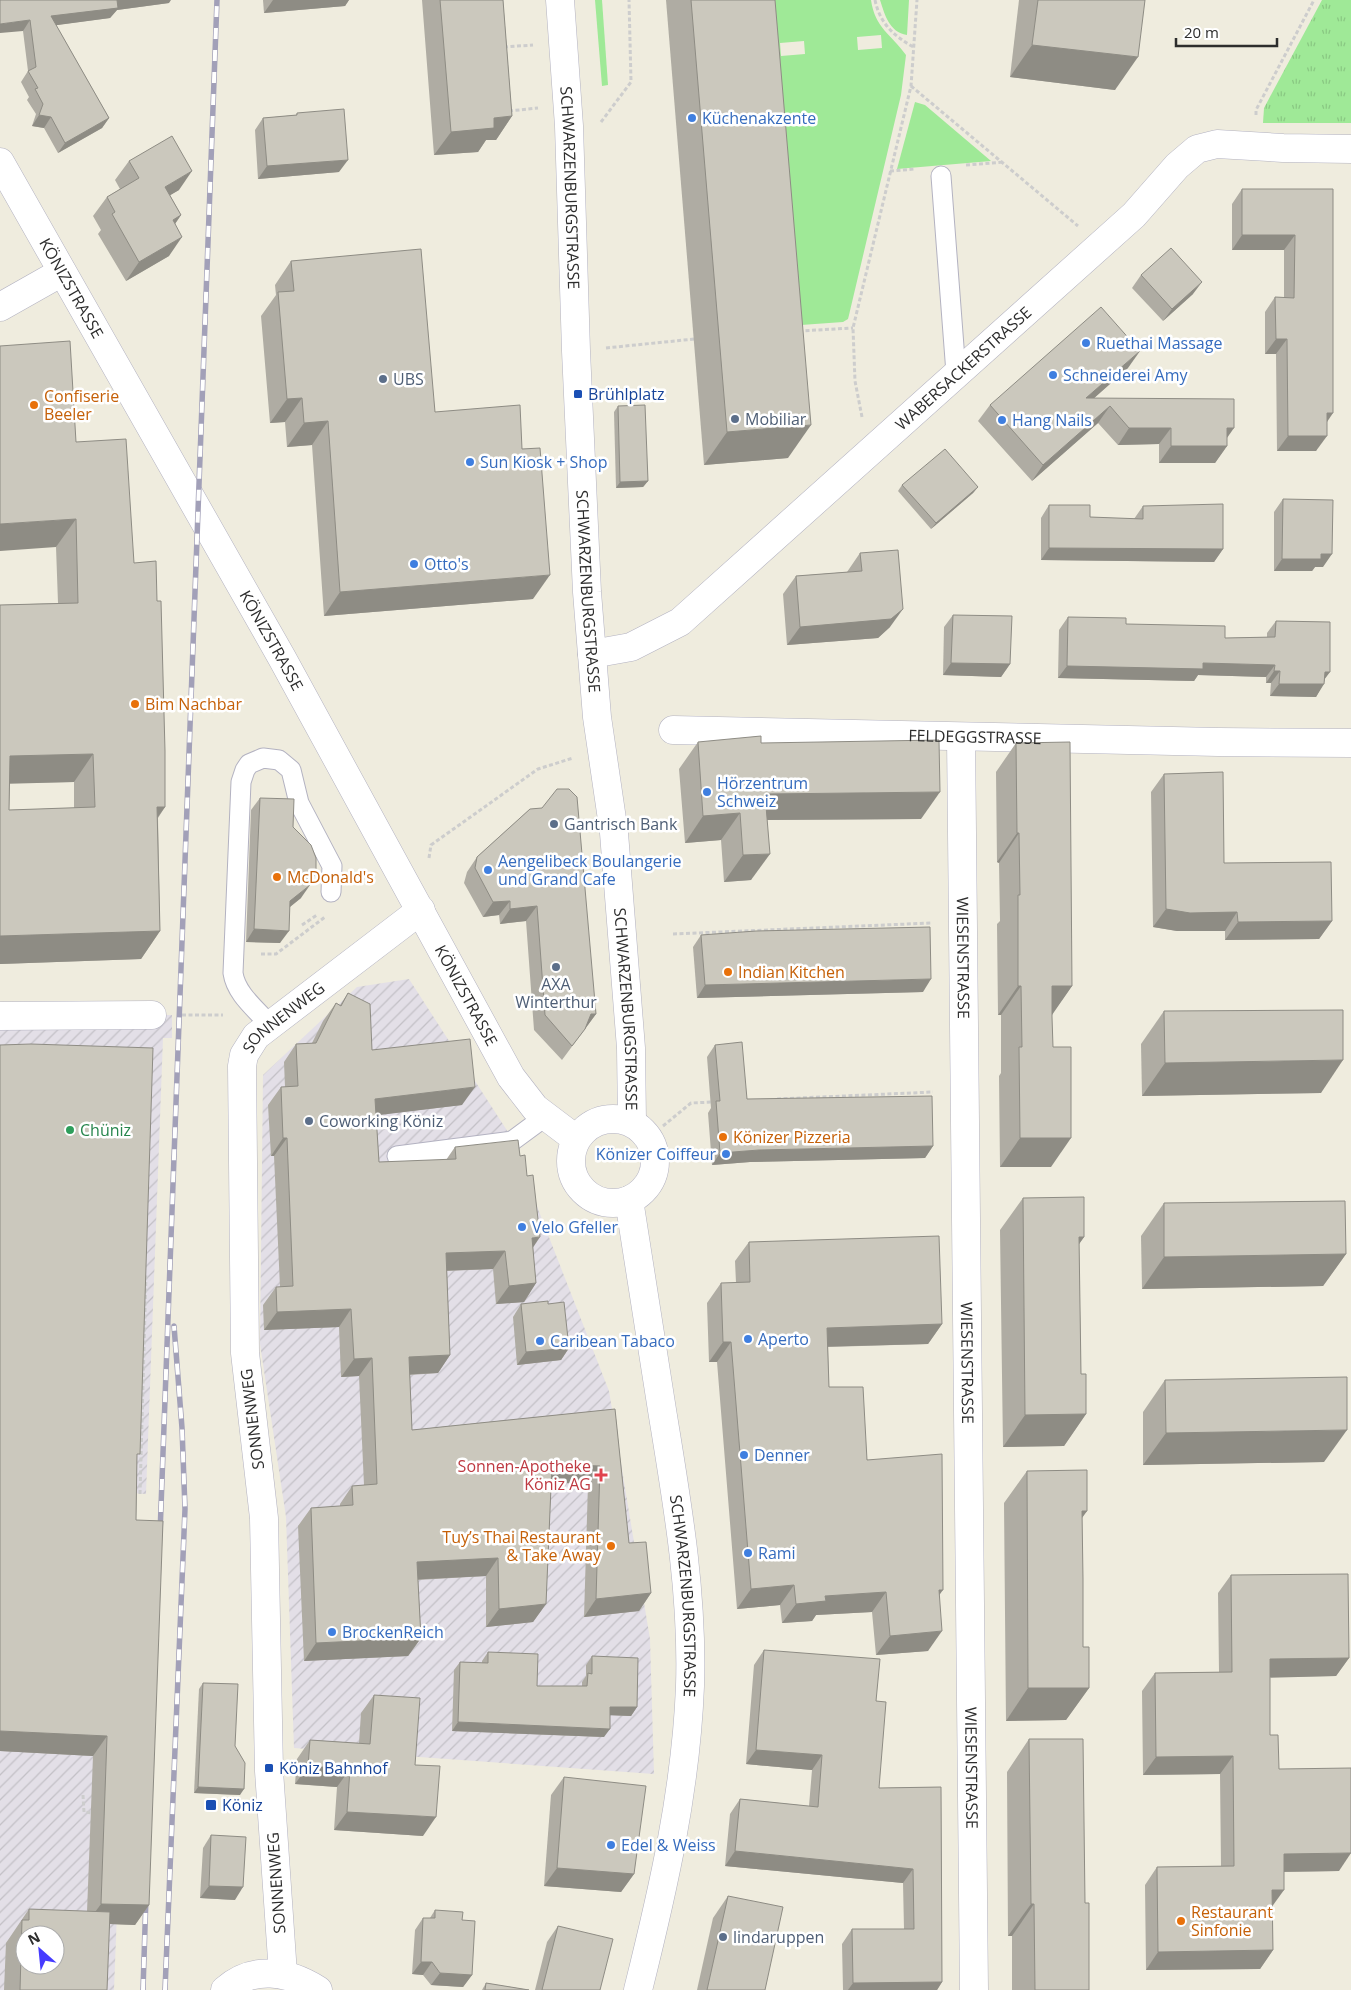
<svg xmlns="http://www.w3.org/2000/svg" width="1351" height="1990" viewBox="0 0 1351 1990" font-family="'Open Sans',sans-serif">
	<defs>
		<pattern id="industrial-furrows" width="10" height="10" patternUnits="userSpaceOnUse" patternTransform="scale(1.25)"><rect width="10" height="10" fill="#e3dfe7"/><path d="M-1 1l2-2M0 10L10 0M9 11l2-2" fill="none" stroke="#c3c0c6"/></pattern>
		<pattern id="park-tufts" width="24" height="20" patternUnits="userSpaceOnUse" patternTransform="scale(1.25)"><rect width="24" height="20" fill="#9fe997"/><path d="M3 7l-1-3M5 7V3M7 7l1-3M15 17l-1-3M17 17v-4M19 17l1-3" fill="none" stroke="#89c882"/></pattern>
	</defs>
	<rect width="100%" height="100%" fill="#efecde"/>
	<g fill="url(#industrial-furrows)" fill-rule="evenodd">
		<path d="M409,979L508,1132L609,1391L650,1639L654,1774L294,1748L286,1517L260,1344L263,1075L357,987Z"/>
		<path d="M172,1015V1038H163L146,1494L133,1493L114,1990H0V1016ZM25,1935H55V1965H25Z"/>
	</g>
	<g fill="#9fe997" fill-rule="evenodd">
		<path d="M595,0H602L608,85L602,86Z"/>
		<path d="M761,0H871C875,28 891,34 906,55L901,95L849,315L848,319L843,322L787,326ZM881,35L882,48L858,50L857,37ZM804,41L805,54L781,56L780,43Z"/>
		<path d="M880,0H909L907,35C889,32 885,15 880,0Z"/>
		<path d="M915,102L925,105L991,161L897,169Z"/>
	</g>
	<path fill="url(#park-tufts)" d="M1322,0H1351V123H1263L1264,108Z"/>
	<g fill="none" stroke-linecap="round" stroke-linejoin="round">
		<defs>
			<g id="service">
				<path d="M941,176L956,373"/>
				<path d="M270,1025C256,1009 236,994 233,973L241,782L245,770L249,764L263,758L279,760L291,770L299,803L332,866L331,892"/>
				<path d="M397,1156L512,1141L546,1116"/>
			</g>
			<g id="minor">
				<path d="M0,307L62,272"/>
				<path id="s1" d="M592,654L631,647L680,622L1134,215L1177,166L1197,149L1217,144L1283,148L1351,149"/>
				<path id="s2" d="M673,730L1218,742L1351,743"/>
				<path id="s3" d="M961,737L974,1990"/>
				<path d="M0,1016L152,1015"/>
				<path id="s4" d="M283,1974L269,1771L264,1518L245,1353L242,1066L244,1055L256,1036L421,910"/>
				<path d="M225,1990C253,1965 288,1971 318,1990"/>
			</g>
			<g id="secondary">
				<path id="s5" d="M560,0L569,126L576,351L587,592L597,717L614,833L631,1048L632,1122"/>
				<path id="s6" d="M0,162L282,658L511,1077L535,1108L576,1139"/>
				<circle cx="613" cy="1161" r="42"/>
				<path id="s7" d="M629,1200C640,1270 651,1340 662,1410C677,1502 693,1592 690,1686C686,1790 663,1890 638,1990"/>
			</g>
		</defs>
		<use href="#service" stroke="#b3b2c1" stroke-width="21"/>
		<use href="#minor" stroke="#b3b2c1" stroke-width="29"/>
		<use href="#secondary" stroke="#b3b2c1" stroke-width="29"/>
		<g stroke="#cdcdcd" stroke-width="3" stroke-dasharray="4 2.5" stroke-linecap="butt">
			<path d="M875,0C880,24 894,36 915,48"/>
			<path d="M504,47L533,45"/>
			<path d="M911,86L1078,226"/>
			<path d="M509,111L538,108"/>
			<path d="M1256,115V110L1314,0"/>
			<path d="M601,122L631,82L629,0"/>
			<path d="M966,165L1004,162"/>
			<path d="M890,171L915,169"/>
			<path d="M799,331L853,328"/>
			<path d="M606,348L694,339"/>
			<path d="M862,417L855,381L853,328L911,86L917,0"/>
			<path d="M429,858L431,845L538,769L573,758"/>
			<path d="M302,925L317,915"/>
			<path d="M673,934L931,923"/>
			<path d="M261,954H276L325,917"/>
			<path d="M182,1015H223"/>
			<path d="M777,1099L933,1092"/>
			<path d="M663,1126L691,1103L713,1102"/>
			<path d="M140,1494L146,1274"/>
			<path d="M83,1795L84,1812L93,1813"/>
		</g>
		<use href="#service" stroke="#fff" stroke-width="19"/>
		<use href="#minor" stroke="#fff" stroke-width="28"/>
		<use href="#secondary" stroke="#fff" stroke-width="28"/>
		<defs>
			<g id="rail">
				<path d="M160,1534L217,0"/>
				<path d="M143,1990L146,1896"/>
				<path d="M165,1990L185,1509L182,1428L174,1326"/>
			</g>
		</defs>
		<use href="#rail" stroke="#a2a0b8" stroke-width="5.5"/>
		<use href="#rail" stroke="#fff" stroke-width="4" stroke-dasharray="11" stroke-linecap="butt"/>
	</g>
	<g fill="#afaca3" fill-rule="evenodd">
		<path d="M0,0L169,3L117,10L110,18L56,25L109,118L102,128L58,153L44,128L32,126L36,114L27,100L29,97L21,82L28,71L23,31Z"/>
		<path d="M263,0H349L345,6L264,13Z"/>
		<path d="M422,0H503L512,116L496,140H486L478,152L434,155Z"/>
		<path d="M666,0H775L788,458L704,465Z"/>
		<path d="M1019,0H1145L1115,90L1010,77Z"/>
		<path d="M297,113L339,172L258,179L255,130L263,118L296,115Z"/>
		<path d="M129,161L179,190L170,195L181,215L175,224L169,256L126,281L98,234L101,230L93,216L107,197L120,189L115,180Z"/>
		<path d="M1242,189H1333L1327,422L1316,451H1277L1276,354H1265V312L1275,297L1284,298V250H1232V204Z"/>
		<path d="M291,261L435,412L533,599L324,616L312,445L287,447L285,422L270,423L261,316L276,295L275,285Z"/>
		<path d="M1141,275L1193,294L1163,321L1132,288Z"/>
		<path d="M1128,368L1094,398L1227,439V446L1215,463H1159V444L1118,445L1098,423L1032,481L978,421L990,405Z"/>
		<path d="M618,406L648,481L643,487L616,488L614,412Z"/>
		<path d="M76,442L134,563L157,601L165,807L158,818L160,931L141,959L0,964V605L58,603L56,547ZM74,782V808L9,810L10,783Z"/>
		<path d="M902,485L978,487L973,493L931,529L898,491Z"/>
		<path d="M1283,499L1323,567H1315L1312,571H1274V512Z"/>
		<path d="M1049,505L1090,517L1134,519L1143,506L1223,549L1214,562L1041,560V518Z"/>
		<path d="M860,553L890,627L878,638L787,645L783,594L796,576L847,572Z"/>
		<path d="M953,615L1010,664L1001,677L943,675L944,627Z"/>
		<path d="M1068,617L1225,638L1267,637V633L1276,621L1325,680L1316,697L1270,696L1271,683H1266V677L1198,675L1194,681L1058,678L1059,630Z"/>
		<path d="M698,742L761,743L921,819L767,820L751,880L724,882L721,840L685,843L679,769Z"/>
		<path d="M1016,743L1072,986L1052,1014L1051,1167H1000L999,1076L1001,1073V1015H998L997,924L1000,921L999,863L997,862L996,772Z"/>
		<path d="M1164,774L1224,863L1332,921L1319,939L1225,940V931H1177L1153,927L1151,792Z"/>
		<path d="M260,798L293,827L301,898L290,907L280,943L246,942L251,810Z"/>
		<path d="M530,809L596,1014L562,1060L534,1030L526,921L500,924L499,915L483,917L464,883L467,872L477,857Z"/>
		<path d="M701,935L923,992L697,998L693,947Z"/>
		<path d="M348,993L372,1050L462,1105L376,1115L379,1162L446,1160L455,1147L533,1248L536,1283L524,1302L496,1304L493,1269L447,1271L450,1355L438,1373L410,1375L412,1430L615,1409L629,1543L651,1593L639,1611L584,1617L588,1484L551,1482L546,1604L533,1622L486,1627V1576L418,1580L421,1638L408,1656L304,1661L298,1526L311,1508L340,1506V1504L352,1486L364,1485L359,1376L341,1377L339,1327L264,1330L263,1305L276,1287H280L274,1156H271L268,1105L281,1087H285L284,1062L296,1044L312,1043L323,1021L336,1003L340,1005Z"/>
		<path d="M1164,1011L1321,1093L1142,1096L1141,1044Z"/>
		<path d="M0,1045L137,1458L136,1520L149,1905L135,1925L109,1924L107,1990H4L6,1943L29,1909L87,1912L93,1756L0,1751Z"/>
		<path d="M715,1045L747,1099L933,1146L925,1158L750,1162L712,1165L708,1113L711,1108L707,1057Z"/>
		<path d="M1023,1198L1084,1237L1079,1244L1081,1374L1086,1414L1064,1446L1003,1447L1000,1230Z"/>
		<path d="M1164,1203L1346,1254L1323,1286L1142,1289L1141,1236Z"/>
		<path d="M749,1242L942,1324L928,1344L828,1347L829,1387L939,1595L928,1651L876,1655L872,1612L816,1615L812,1621L782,1623L780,1605L737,1609L717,1362H709L707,1303L721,1283H736L735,1261Z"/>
		<path d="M521,1304H548L569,1348L561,1360L517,1365L513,1317Z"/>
		<path d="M1165,1380L1324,1462L1143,1465V1412Z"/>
		<path d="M1027,1471L1087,1511L1082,1517L1083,1647L1089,1688L1066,1720L1006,1721L1004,1503Z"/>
		<path d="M1231,1575L1349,1658L1336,1676L1270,1677V1735L1279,1769L1339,1871L1284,1872L1272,1907L1273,1950L1260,1969L1146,1970L1145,1885L1157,1867L1221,1866L1220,1774L1143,1775L1142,1691L1155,1673L1219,1672L1218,1593Z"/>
		<path d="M764,1650L876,1701L879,1788L941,1787L942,1982L937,1990H843L842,1944L852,1929H904L903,1883L725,1866L730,1814L740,1799L809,1806L812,1770L746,1764L754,1665Z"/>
		<path d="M488,1652L537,1686H582V1682L586,1676V1665L592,1656L637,1707L631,1716L610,1715L604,1737L452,1731L454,1670L460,1662L482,1663V1661Z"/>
		<path d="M203,1683L235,1746L240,1795L194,1793L199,1689Z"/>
		<path d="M374,1695L415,1765L423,1836L334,1830L337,1787L295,1784L297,1759L310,1740L359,1743L361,1713Z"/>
		<path d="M1029,1739L1085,1903L1089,1990H1012V1936H1008L1007,1772Z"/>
		<path d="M564,1777L634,1874L621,1892L544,1886L551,1795Z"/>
		<path d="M211,1835L235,1900L200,1898L203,1848Z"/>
		<path d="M728,1896L765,1990H697L713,1918Z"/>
		<path d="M435,1910L462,1920L472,1975L463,1987L431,1985L423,1975L412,1974L415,1930L423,1918H430Z"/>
		<path d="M558,1926L600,1990H535L547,1942Z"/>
		<path d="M486,1983L529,1990H482Z"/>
	</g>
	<g fill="#8e8c84">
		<path d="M117,0H171L169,3L117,10L110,18L43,27L51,16Z"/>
		<path d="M273,0H349L345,6L264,13Z"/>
		<path d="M30,20L23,31L0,33V24Z"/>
		<path d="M1032,45L1138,57L1115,90L1010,77Z"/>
		<path d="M39,115L51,117L44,128L32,126Z"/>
		<path d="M512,116L496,140H486L478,152L434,155L451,132L494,118Z"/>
		<path d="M109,118L102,128L58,153L65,143Z"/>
		<path d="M348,160L339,172L258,179L267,166Z"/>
		<path d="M192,171L179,190L152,206L165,187Z"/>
		<path d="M181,215L168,234L173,220Z"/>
		<path d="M1242,235H1295L1284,250H1232Z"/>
		<path d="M182,237L169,256L126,281L139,262Z"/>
		<path d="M1202,282L1193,294L1163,321L1172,309Z"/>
		<path d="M1276,339H1287L1276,354H1265Z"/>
		<path d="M1140,351L1128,368L1075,415L1086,398Z"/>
		<path d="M302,398L285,422L270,423L287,399Z"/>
		<path d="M1110,406L1098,423L1032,481L1043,465Z"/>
		<path d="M1327,413H1333L1323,428Z"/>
		<path d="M328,421L312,445L287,447L304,423Z"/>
		<path d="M811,425L788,458L704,465L727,432Z"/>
		<path d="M1129,428H1171L1159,444L1118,445Z"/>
		<path d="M1227,428H1234L1222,445Z"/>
		<path d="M1288,436H1327L1316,451H1277Z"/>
		<path d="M1171,446H1227L1215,463H1159Z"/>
		<path d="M648,481L643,487L616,488L620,482Z"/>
		<path d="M978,487L973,493L931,529L936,523Z"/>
		<path d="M76,519L56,547L0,551V524Z"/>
		<path d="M1049,548L1223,549L1214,562L1041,560Z"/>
		<path d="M1321,554H1332L1323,567H1315L1312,571H1274L1282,559Z"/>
		<path d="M550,575L533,599L324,616L340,592Z"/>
		<path d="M903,609L890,627L878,638L787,645L800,627Z"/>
		<path d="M951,663L1010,664L1001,677L943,675Z"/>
		<path d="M1203,663L1275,665L1266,677L1198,675L1194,681L1058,678L1067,666Z"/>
		<path d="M1274,671H1280L1271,683H1266Z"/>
		<path d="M1325,672H1330L1321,684H1324L1316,697L1270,696L1279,684Z"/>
		<path d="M93,754L74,782L0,784L10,756Z"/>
		<path d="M940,792L921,819L746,820L765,794Z"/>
		<path d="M157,807H165L145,835Z"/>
		<path d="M740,813L721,840L685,843L703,816Z"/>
		<path d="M1017,833H1019L999,863L997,862Z"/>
		<path d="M770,854L751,880L724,882L743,855Z"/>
		<path d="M310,885L301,898L281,914L290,901Z"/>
		<path d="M510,901L499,915L483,917L493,902Z"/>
		<path d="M537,906L526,921L500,924L510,909Z"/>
		<path d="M1166,909L1237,912L1225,931H1177L1153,927Z"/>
		<path d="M1332,921L1319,939L1225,940L1238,922Z"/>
		<path d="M254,929L289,931L280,943L246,942Z"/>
		<path d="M160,931L141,959L0,964V936Z"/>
		<path d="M931,979L923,992L697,998L705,985Z"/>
		<path d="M1018,986H1021L1001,1015H998Z"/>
		<path d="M1052,986H1072L1052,1015Z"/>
		<path d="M591,1014H596L585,1029H580Z"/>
		<path d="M1343,1060L1321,1093L1142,1096L1165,1063Z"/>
		<path d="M475,1087L462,1105L363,1117L375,1099Z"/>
		<path d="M283,1138H287L274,1156H271Z"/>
		<path d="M1020,1138H1071L1051,1167H1000Z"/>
		<path d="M933,1146L925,1158L750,1162L712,1165L720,1153L759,1150Z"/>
		<path d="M540,1237L528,1255L532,1238Z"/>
		<path d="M1079,1237H1084L1061,1270Z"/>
		<path d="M505,1251L493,1269L433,1271L446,1253Z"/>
		<path d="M1346,1254L1323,1286L1142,1289L1164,1257Z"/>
		<path d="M536,1283L524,1302L496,1304L509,1286Z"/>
		<path d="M351,1309L339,1327L264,1330L277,1312Z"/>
		<path d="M942,1324L928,1344L813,1347L827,1328Z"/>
		<path d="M723,1342H731L717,1362H709Z"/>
		<path d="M569,1348L561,1360L517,1365L526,1352Z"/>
		<path d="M450,1355L438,1373L396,1375L409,1357Z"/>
		<path d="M372,1358L359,1376L341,1377L354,1359Z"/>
		<path d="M1086,1414L1064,1446L1003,1447L1025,1415Z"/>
		<path d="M1347,1430L1324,1462L1143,1465L1166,1433Z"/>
		<path d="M552,1464L600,1466L588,1484L539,1482Z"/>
		<path d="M1082,1511H1087L1064,1543Z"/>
		<path d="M498,1558L486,1576L405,1580L417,1562Z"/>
		<path d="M794,1585L780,1605L737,1609L751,1589Z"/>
		<path d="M939,1590H943L929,1609Z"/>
		<path d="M886,1592L872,1612L816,1615L812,1621L782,1623L796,1604L825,1596Z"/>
		<path d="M651,1593L639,1611L584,1617L596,1599Z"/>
		<path d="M546,1604L533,1622L486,1627L499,1609Z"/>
		<path d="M942,1631L928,1651L876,1655L890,1636Z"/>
		<path d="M421,1638L408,1656L304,1661L316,1643Z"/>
		<path d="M1349,1658L1336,1676L1257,1678L1270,1659Z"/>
		<path d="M1028,1688H1089L1066,1720L1006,1721Z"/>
		<path d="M610,1707H637L631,1716L604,1715Z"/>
		<path d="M458,1722L610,1729L604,1737L452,1731Z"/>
		<path d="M0,1731L107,1736L93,1756L0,1751Z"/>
		<path d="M756,1750L822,1755L812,1770L746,1764Z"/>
		<path d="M1233,1756L1220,1774L1143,1775L1156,1757Z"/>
		<path d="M308,1766L350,1769L337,1787L295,1784Z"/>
		<path d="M198,1787L244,1789L240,1795L194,1793Z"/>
		<path d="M347,1812L436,1817L423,1836L334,1830Z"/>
		<path d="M735,1851L913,1869L903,1883L725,1866Z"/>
		<path d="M1351,1853L1339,1871L1271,1872L1284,1854Z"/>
		<path d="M557,1868L634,1874L621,1892L544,1886Z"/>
		<path d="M209,1886L243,1887L235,1900L200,1898Z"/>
		<path d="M1272,1890H1284L1271,1908Z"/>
		<path d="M101,1904L149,1905L135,1925L87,1923Z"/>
		<path d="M1031,1904H1034L1012,1936H1008Z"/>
		<path d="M1273,1950L1260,1969L1146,1970L1158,1952Z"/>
		<path d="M421,1962H432L423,1975L412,1974Z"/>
		<path d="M440,1973L472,1975L463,1987L431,1985Z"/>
		<path d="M942,1982L937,1990H848L853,1983Z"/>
	</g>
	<g fill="#cbc8bd" stroke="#8e8c84" fill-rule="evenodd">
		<path d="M0,0H118H117L118,8L51,16L109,118L65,143L51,117L39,115L43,104L35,89L38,88L28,71L36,67L30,20L0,24Z"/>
		<path d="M440,0H503L512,116L494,118V128L451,132Z"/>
		<path d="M691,0H775L811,425L727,432Z"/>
		<path d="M1038,0H1145L1138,57L1032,45Z"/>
		<path d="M344,109L348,160L267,166L263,118L297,115V113Z"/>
		<path d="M172,136L192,171L165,187L181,215L173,220L182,237L139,262L112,214L115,212L107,197L139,178L129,161Z"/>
		<path d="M1242,189H1333V413H1327V436H1288L1287,339H1276L1275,297L1294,298L1295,235H1242Z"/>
		<path d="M1171,248L1202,282L1172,309L1141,275Z"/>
		<path d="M421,249L435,412L520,405L522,449L540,448L550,575L340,592L328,421L304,423L302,398L287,399L278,292L294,291L291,261Z"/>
		<path d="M1101,307L1140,351L1086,398L1234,399V428H1227V446H1171V428H1129L1110,406L1043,465L990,405Z"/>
		<path d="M70,341L76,442L126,439L134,563L156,561L157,601H161L165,751V807H157L160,931L0,936V605L78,603L76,519L0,524V346ZM93,754L95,807L9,810L10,756Z"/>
		<path d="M645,405L648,481L620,482L618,406Z"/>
		<path d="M945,449L978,487L936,523L902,485Z"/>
		<path d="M1283,499L1333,500L1332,554H1321V559H1282Z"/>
		<path d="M1223,504V549L1049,548V505H1090V517L1143,519V506Z"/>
		<path d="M898,550L903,609L891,619L800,627L796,576L862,571L860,553Z"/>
		<path d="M953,615L1012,616L1010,664L951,663Z"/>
		<path d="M1068,617L1126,618V624L1225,626V638L1275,637L1276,621L1330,622V672H1325L1324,684H1279L1280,671H1274L1275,665L1203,663V669L1067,666Z"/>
		<path d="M761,736V743L939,740L940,792L765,794L770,854L743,855L740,813L703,816L698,742Z"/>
		<path d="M1070,742L1072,986H1052V1017L1053,1047H1071V1138H1020L1019,1047H1022L1021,986H1018V895H1020L1019,833H1017L1016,743Z"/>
		<path d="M1223,772L1224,863L1331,862L1332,921L1238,922L1237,912L1190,913L1166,909L1164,774Z"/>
		<path d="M557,789H569L577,797L596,1014H591L585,1029L572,1046L545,1015L537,906L510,909V901L493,902L475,868L477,857L530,809L542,808Z"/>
		<path d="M260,798L294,799L293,827L311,845L316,858V871L310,885L290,901L289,931L254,929Z"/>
		<path d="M930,927L931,979L705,985L701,935L756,931Z"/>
		<path d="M348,993L370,1004L372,1050L470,1039L475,1087L375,1099L379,1162L456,1159L455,1147L518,1140L520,1156L525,1155L527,1176L533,1175L540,1237L532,1238L536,1283L509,1286L505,1251L446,1253L450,1355L409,1357L412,1430L615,1409L629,1543L646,1542L651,1593L596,1599L600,1466L552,1464L546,1604L499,1609L498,1558L417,1562L421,1638L316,1643L311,1508L353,1505L352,1486L377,1484L372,1358L354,1359L351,1309L277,1312L276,1287L293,1286L287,1138H283L281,1087L298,1086L296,1044L316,1043L336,1003L341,1006Z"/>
		<path d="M1343,1010V1060L1165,1063L1164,1011Z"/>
		<path d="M742,1042L747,1099L932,1096L933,1146L759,1150L720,1153L716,1101H720L715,1045Z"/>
		<path d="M31,1044L153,1048L140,1454H137L136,1520L163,1521L149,1905L101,1904L107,1736L0,1731V1045Z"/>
		<path d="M1084,1197V1237H1079L1080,1306L1081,1374H1086V1414L1025,1415L1023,1198Z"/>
		<path d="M1345,1201L1346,1254L1164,1257V1203Z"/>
		<path d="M939,1236L942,1324L827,1328L829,1387H863L867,1460L942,1454L943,1590H939L942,1631L890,1636L886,1592L825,1596L826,1601L796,1604L794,1585L751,1589L731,1342H723L721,1283L750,1282L749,1242Z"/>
		<path d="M548,1301V1304L564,1302L569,1348L526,1352L521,1304Z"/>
		<path d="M1347,1377V1430L1166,1433L1165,1380Z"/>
		<path d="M1087,1470V1511H1082L1083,1579V1647H1089V1688H1028L1027,1471Z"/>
		<path d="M1348,1574L1349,1658L1270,1659V1735H1278L1279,1769L1351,1768V1853L1284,1854V1890H1272L1273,1950L1158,1952L1157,1867L1234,1866L1233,1756L1156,1757L1155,1673L1232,1672L1231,1575Z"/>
		<path d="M764,1650L880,1659L876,1701L886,1702L879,1788L941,1787L942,1982L853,1983L852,1929H914L913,1869L735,1851L740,1799L818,1807L822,1755L756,1750Z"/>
		<path d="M488,1652L538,1654L537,1686H587L588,1673L592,1674V1656L638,1658L637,1707H610V1729L458,1722L460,1662L488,1663Z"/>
		<path d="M203,1683L238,1684L235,1746L245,1763L244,1789L198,1787Z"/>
		<path d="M374,1695L420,1698L415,1765L440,1766L436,1817L347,1812L350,1769L308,1766L310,1740L370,1744Z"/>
		<path d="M1029,1739H1083L1085,1903H1089V1990H1035L1034,1904H1031Z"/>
		<path d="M564,1777L646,1786L634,1874L557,1868Z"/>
		<path d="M211,1835L246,1837L243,1887L209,1886Z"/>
		<path d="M728,1896L783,1907L765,1990H707Z"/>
		<path d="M29,1909L110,1912L107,1990H20L22,1920H29ZM25,1935H55V1965H25Z"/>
		<path d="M435,1910L463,1912L462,1920L475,1921L472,1975L440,1973L432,1962H421L423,1918H435Z"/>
		<path d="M558,1926L613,1939L600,1990H542Z"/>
		<path d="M486,1983L529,1990H485Z"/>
	</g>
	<g fill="#3f7fe0" stroke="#fff" stroke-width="2">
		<circle cx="692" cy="118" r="5"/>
		<circle cx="1086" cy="343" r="5"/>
		<circle cx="1053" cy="375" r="5"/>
		<circle cx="1002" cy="420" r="5"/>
		<circle cx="470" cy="462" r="5"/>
		<circle cx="414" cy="564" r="5"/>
		<circle cx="707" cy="792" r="5"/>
		<circle cx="488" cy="870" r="5"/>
		<circle cx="726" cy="1154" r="5"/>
		<circle cx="522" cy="1227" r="5"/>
		<circle cx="748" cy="1339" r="5"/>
		<circle cx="540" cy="1341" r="5"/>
		<circle cx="744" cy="1455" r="5"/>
		<circle cx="748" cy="1553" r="5"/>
		<circle cx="332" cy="1632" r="5"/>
		<circle cx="611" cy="1845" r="5"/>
	</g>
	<g fill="#5c6f8a" stroke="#fff" stroke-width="2">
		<circle cx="383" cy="379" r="5"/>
		<circle cx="735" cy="419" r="5"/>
		<circle cx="554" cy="824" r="5"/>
		<circle cx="556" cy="967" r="5"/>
		<circle cx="309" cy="1121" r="5"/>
		<circle cx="723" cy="1937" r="5"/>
	</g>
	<g fill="#1a4fb4" stroke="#fff" stroke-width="2">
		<rect x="573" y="389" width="10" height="10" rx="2.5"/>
		<rect x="264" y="1763" width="10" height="10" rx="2.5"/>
		<rect x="205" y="1799" width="12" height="12" rx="2.5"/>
	</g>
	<g fill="#e8710a" stroke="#fff" stroke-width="2">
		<circle cx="34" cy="405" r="5"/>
		<circle cx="135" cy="704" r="5"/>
		<circle cx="277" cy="877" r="5"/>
		<circle cx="728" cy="972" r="5"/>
		<circle cx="723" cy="1137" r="5"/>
		<circle cx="611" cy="1546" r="5"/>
		<circle cx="1181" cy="1921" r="5"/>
	</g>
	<circle fill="#2e9e5b" stroke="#fff" stroke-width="2" cx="70" cy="1130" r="5"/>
	<path fill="#e0444e" stroke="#fff" stroke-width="2" d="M598.5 1467.5h5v5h5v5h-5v5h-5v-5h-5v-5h5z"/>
	<g text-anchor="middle" stroke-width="5" stroke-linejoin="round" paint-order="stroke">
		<g font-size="16" fill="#366cbe" stroke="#fff" text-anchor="start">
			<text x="702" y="124">Küchenakzente</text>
			<text x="1096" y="349">Ruethai Massage</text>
			<text x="1063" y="381">Schneiderei Amy</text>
			<text x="1012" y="426">Hang Nails</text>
			<text x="480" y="468">Sun Kiosk + Shop</text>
			<text x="424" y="570">Otto's</text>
			<text x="717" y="789">Hörzentrum<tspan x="717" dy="18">Schweiz</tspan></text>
			<text x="498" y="867">Aengelibeck Boulangerie<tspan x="498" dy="18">und Grand Cafe</tspan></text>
			<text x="716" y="1160" text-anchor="end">Könizer Coiffeur</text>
			<text x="532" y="1233">Velo Gfeller</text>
			<text x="758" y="1345">Aperto</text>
			<text x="550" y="1347">Caribean Tabaco</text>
			<text x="754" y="1461">Denner</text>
			<text x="758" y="1559">Rami</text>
			<text x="342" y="1638">BrockenReich</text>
			<text x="621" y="1851">Edel &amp; Weiss</text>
		</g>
		<g font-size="16" fill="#2d2d2d" stroke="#fff">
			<text dy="6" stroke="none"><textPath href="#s5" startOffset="188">SCHWARZENBURGSTRASSE</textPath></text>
			<text dy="6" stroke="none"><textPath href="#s6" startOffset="145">KÖNIZSTRASSE</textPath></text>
			<text dy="6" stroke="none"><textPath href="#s1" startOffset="475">WABERSACKERSTRASSE</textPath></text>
			<text dy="6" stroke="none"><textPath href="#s5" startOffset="592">SCHWARZENBURGSTRASSE</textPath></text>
			<text dy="6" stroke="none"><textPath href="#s6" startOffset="550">KÖNIZSTRASSE</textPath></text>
			<text dy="6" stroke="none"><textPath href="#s2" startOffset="302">FELDEGGSTRASSE</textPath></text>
			<text dy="6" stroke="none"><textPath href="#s3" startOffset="221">WIESENSTRASSE</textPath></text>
			<text dy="6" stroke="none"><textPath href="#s6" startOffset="955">KÖNIZSTRASSE</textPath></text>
			<text dy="6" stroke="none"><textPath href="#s5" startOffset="1012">SCHWARZENBURGSTRASSE</textPath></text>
			<text dy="6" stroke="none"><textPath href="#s4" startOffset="976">SONNENWEG</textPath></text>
			<text dy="6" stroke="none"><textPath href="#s3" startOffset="626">WIESENSTRASSE</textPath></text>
			<text transform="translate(252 1419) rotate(-97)" y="6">SONNENWEG</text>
			<text dy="6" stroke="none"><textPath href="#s7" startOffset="400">SCHWARZENBURGSTRASSE</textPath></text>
			<text dy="6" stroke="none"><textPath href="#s3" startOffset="1031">WIESENSTRASSE</textPath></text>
			<text transform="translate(276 1883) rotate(-94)" y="6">SONNENWEG</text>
		</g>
		<g font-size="16" fill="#4e5e75" stroke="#fff" text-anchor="start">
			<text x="393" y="385">UBS</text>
			<text x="745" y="425">Mobiliar</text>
			<text x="564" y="830">Gantrisch Bank</text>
			<text x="556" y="990" text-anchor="middle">AXA<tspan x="556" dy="18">Winterthur</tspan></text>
			<text x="319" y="1127">Coworking Köniz</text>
			<text x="733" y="1943">lindaruppen</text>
		</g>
		<g font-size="16" fill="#164399" stroke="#fff" text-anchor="start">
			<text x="588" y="400">Brühlplatz</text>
			<text x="279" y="1774">Köniz Bahnhof</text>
			<text x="222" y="1811">Köniz</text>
		</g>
		<g font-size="16" fill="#c56008" stroke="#fff" text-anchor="start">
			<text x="44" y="402">Confiserie<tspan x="44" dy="18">Beeler</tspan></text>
			<text x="145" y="710">Bim Nachbar</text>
			<text x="287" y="883">McDonald's</text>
			<text x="738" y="978">Indian Kitchen</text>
			<text x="733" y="1143">Könizer Pizzeria</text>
			<text x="601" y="1543" text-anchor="end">Tuy’s Thai Restaurant<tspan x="601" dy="18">&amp; Take Away</tspan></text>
			<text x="1191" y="1918">Restaurant<tspan x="1191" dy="18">Sinfonie</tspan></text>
		</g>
		<g font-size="16" fill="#27864d" stroke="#fff" text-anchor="start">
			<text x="80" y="1136">Chüniz</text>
		</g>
		<g font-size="16" fill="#be3a42" stroke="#fff" text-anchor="end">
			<text x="591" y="1472">Sonnen-Apotheke<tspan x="591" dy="18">Köniz AG</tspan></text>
		</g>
	</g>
	<g transform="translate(40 1950) rotate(333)"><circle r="24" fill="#ffffff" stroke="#ababab"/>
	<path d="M0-4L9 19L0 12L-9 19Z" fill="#463bff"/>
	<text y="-8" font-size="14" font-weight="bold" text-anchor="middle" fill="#2d2d2d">N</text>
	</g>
	<path d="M1176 38v8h101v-8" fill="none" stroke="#2d2d2d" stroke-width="2.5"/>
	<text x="1184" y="38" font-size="15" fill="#2d2d2d" stroke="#ffffff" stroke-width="4" paint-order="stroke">20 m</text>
</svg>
